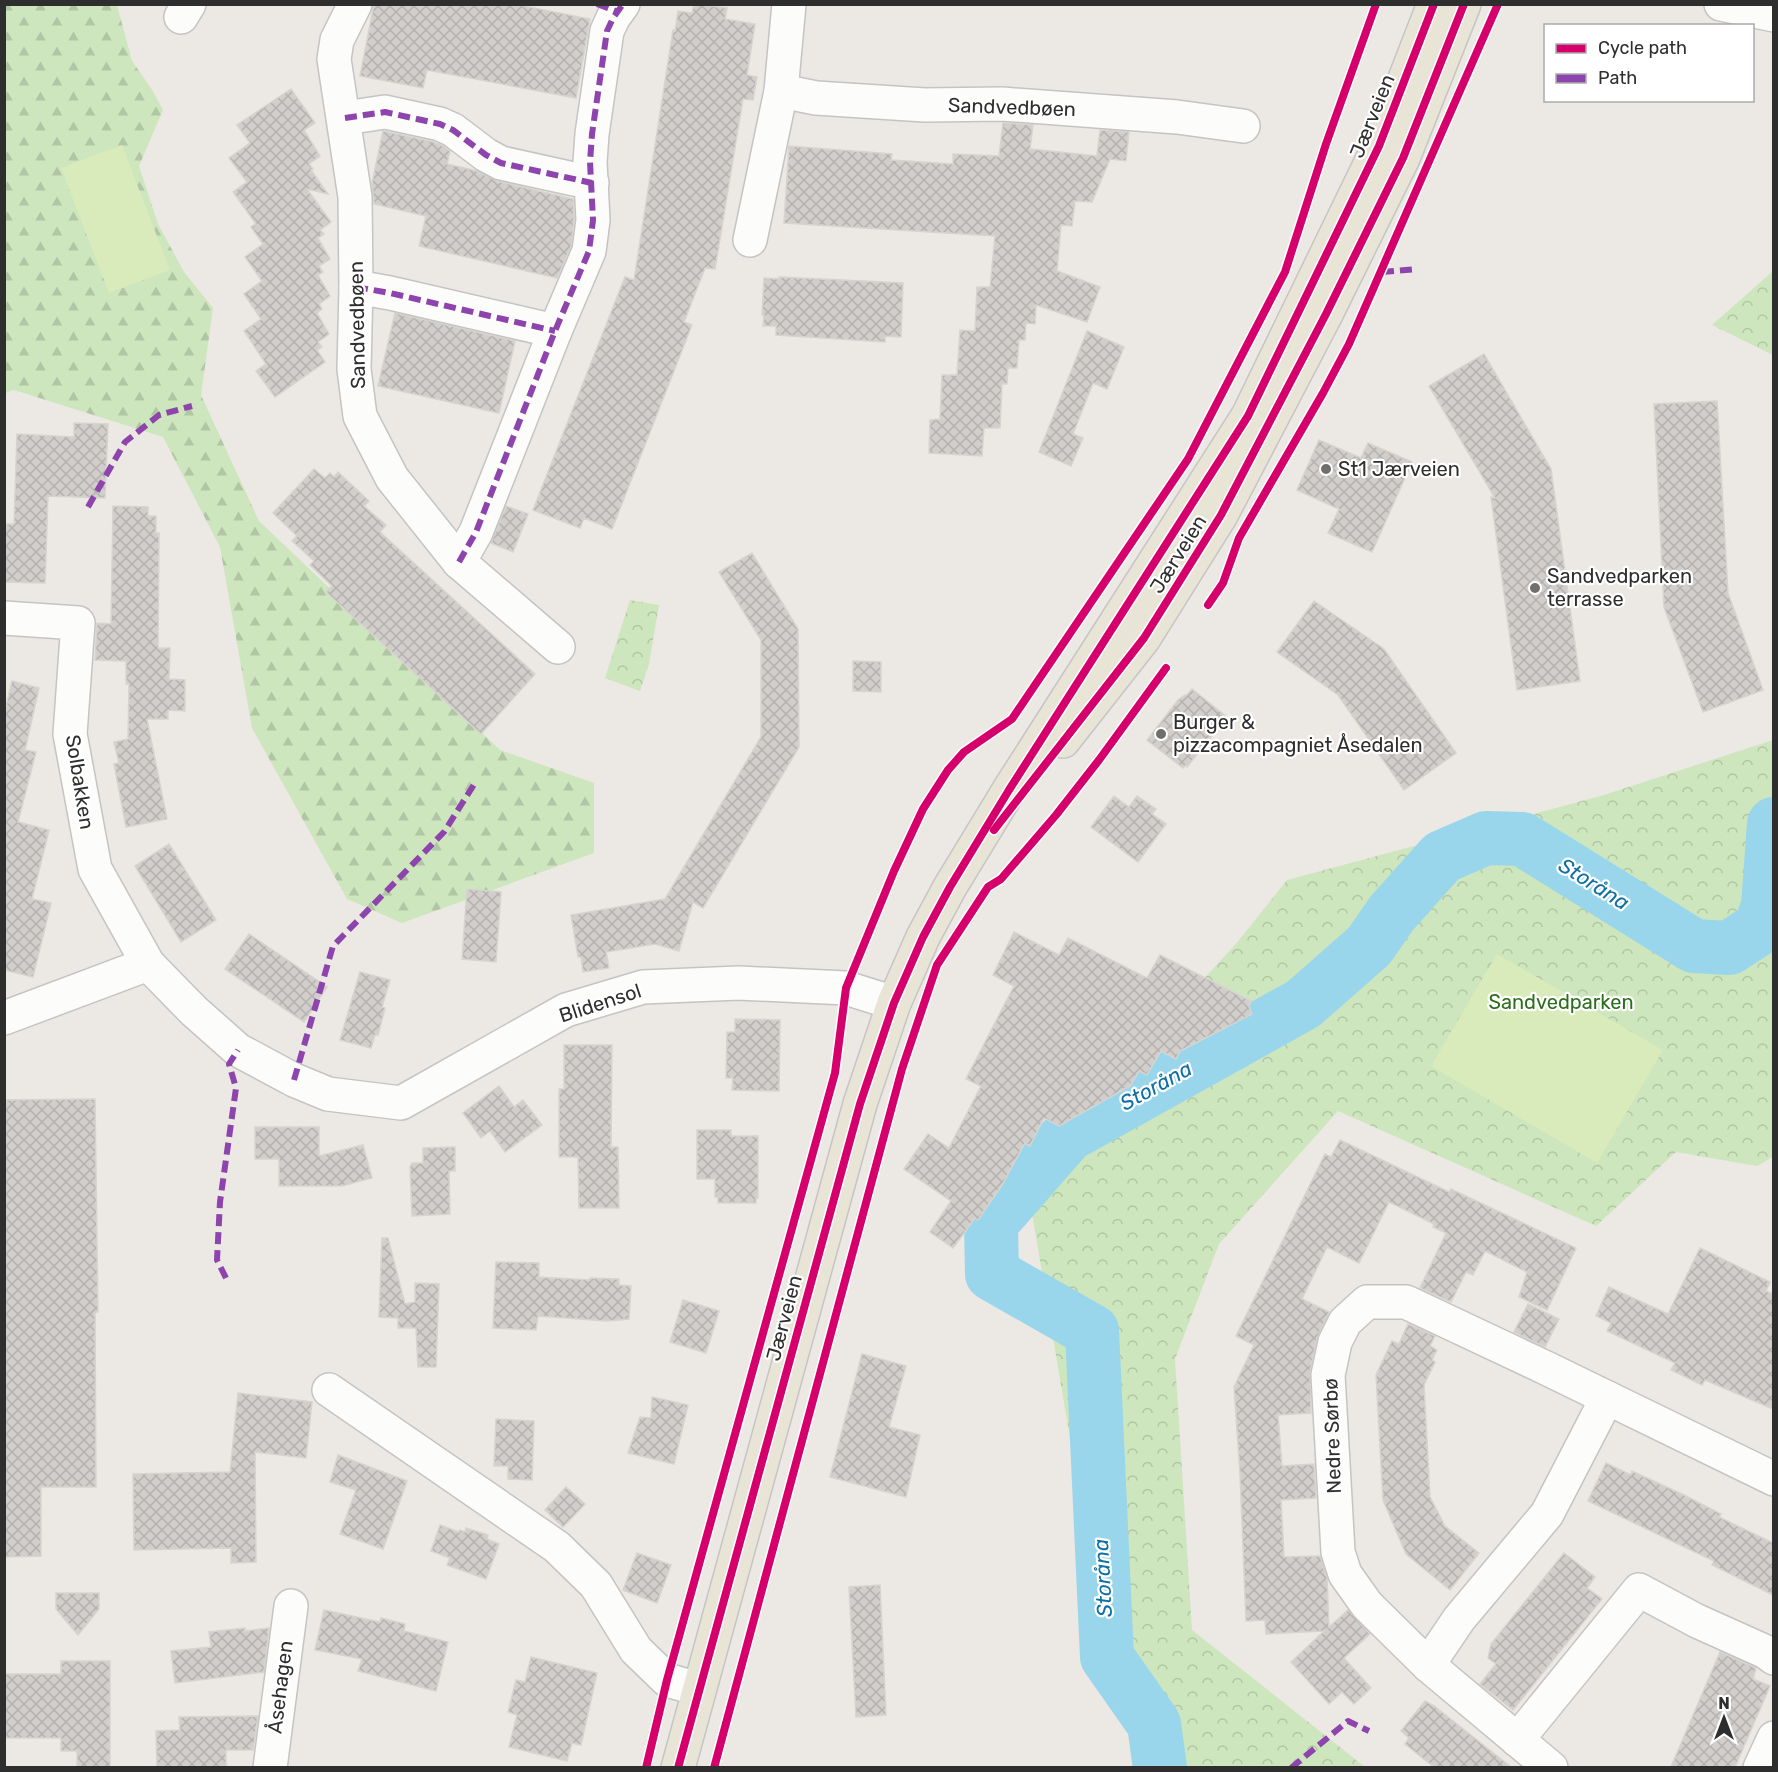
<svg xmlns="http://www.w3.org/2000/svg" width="1778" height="1772" viewBox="0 0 1778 1772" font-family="Rubik,sans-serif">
	<defs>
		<pattern id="forest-firs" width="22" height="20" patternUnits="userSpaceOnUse" patternTransform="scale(1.5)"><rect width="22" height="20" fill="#cee6be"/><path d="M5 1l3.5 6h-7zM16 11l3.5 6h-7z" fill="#b1c6a4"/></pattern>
		<pattern id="park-crowns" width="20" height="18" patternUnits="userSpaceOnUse" patternTransform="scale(1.5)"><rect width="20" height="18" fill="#cee6be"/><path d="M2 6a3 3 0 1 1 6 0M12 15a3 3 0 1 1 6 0" fill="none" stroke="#b1c6a4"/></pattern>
		<pattern id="building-cross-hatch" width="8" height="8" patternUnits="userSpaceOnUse" patternTransform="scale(1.5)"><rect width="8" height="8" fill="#d1cecb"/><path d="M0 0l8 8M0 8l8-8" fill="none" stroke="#b4b1af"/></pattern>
	</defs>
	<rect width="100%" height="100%" fill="#ece8e4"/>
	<path fill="url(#forest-firs)" d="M5,5H117L132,61L151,88L163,110L139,166L158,224L184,272L213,308L201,395L259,521L500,750L594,783V853L402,923L347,899L252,728L220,547L163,437L14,390L5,393Z"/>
	<g fill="url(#park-crowns)">
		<path d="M1773,271V355L1712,325Z"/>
		<path d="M630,600L659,605L649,664L640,691L605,678Z"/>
		<path d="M1773,740V1157L1757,1166L1676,1152L1596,1226L1338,1111L1219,1244L1175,1359L1192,1630L1365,1767H1153L1107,1657L1025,1172L1235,945L1287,880L1604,795Z"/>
	</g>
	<g fill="#d9eabb">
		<path d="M122,145L170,270L109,293L61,168Z"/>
		<path d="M1497,954L1663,1050L1597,1163L1431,1066Z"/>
	</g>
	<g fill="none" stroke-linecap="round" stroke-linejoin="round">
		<path stroke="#99d6ec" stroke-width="54" d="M1160,1768L1154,1724L1107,1657L1092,1331L992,1274L991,1223L1068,1135L1303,1004L1369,946L1392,913L1442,857L1486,838L1522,839L1694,946L1729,948L1760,928L1768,906L1774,824"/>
	</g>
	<g fill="url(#building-cross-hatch)" stroke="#d7d4d0" stroke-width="1.5">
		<path d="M374,4H514L590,19L576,98L427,70L423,88L360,76Z"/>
		<path d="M694,4L727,8L725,19L755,24L747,75L757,77L753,100L743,99L715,269L705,268L684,322L692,325L612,529L584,518L580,528L533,510L625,277L634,280L673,30L675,31L678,11L692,13Z"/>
		<path d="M291,89L315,123L304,130L320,156L309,164L313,169L311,170L328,194L307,189L331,222L320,230L324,234L318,238L330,259L319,266L323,272L318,275L330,296L319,304L322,309L317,313L329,334L318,342L322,347L317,350L325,362L275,397L256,371L266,364L244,331L261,319L244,294L262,281L245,257L263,244L251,227L256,224L233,192L247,182L229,158L250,143L237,125Z"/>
		<path d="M1003,123L1033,125L1030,149L1097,156L1100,130L1129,132L1126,161L1110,159L1092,202L1075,201L1072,226L1061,225L1057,271L1100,287L1087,322L1036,305L1035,324L1026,323L1025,340H1019L1017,368H1008L1007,384H1002L1000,428H984L982,456L929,453L930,420L940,419L942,375H957L960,330L975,331L977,287H990L995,236L784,223L789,146L892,154L891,160L953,164V154L999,156Z"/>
		<path d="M383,131L434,142L443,146L450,151L447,164L477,171L497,181L573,199L574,219L571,246L557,278L419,246L426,216L374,204L372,183Z"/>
		<path d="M779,277L903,283L901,337L885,336V342L776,335V326H763L764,315H762L764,278L779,279Z"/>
		<path d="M395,313L515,341L499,413L378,386Z"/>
		<path d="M1087,331L1124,347L1107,389L1093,383L1073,434L1083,438L1071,466L1039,452Z"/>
		<path d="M1484,354L1551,469L1580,681L1517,690L1491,497L1495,498L1429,386Z"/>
		<path d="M1717,401L1728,593L1763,690L1703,712L1664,607L1654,404Z"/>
		<path d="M74,423L108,424L105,498L48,496L45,583L4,582V524H14L17,434L74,437Z"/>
		<path d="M1319,440L1361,458L1368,443L1412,462L1372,552L1328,533L1339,509L1297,490Z"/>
		<path d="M314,469L325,478L330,473L334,477L338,472L369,501L364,506L386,525L380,532L535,674L481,734L326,592L332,586L310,565L314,561L292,541L297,536L273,513Z"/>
		<path d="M113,506L148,507V516H156V533H159L158,648H170L169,679L185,680V711L168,710V719H147L167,819L126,827L114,764L119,763L114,742L128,739L129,684H126V661L95,660L97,623L111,624Z"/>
		<path d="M506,506L528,514L513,552L491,543Z"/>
		<path d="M752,553L798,629L799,747L703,908L693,902L679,951L655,944L606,952L609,968L583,972L581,957H578L571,915L665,899L761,737V640L719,572Z"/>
		<path d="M1314,601L1384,649L1456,753L1404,790L1338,695L1277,652Z"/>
		<path d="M853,661L881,662V692L853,691Z"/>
		<path d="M12,681L39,688L25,750L36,752L18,822L49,830L32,899L51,903L33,977L4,970V715Z"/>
		<path d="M1192,689L1227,717L1187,767L1186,765L1183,768L1147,740L1178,700L1185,695L1186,696Z"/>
		<path d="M1114,796L1129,807L1137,796L1156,809L1152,814L1166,824L1138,862L1091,827Z"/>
		<path d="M169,844L216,920L181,942L135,866Z"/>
		<path d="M467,889L501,892L496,962L462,959Z"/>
		<path d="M1014,932L1059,955L1068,938L1147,978L1160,955L1251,1001L1249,1007L1252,1014L1180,1051L1176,1059L1161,1051L1147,1075L1139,1071L1130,1086L1059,1126L1044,1118L1030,1146L1025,1143L1002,1185L978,1220L975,1218L953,1248L930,1232L951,1201L904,1169L928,1134L949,1148L981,1086L966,1079L1014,986L993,975Z"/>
		<path d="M249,934L327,987L304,1022L225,969Z"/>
		<path d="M360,972L390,980L382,1007L385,1008L378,1035H375L371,1048L340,1040Z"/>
		<path d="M735,1019L780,1020L779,1091L732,1090L733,1078H726L727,1032H735Z"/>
		<path d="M564,1045H612L611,1147H618L619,1208H579L578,1157H559V1089H564Z"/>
		<path d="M499,1086L514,1107L523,1100L542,1125L505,1152L490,1131L481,1138L463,1113Z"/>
		<path d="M95,1099L98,1312H95L96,1487H41V1556L4,1557V1100Z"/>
		<path d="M255,1127H319V1156L363,1145L372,1178L342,1186H279V1159H255Z"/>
		<path d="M697,1130H731V1136H758V1198H756V1203H718V1197H715V1179H697Z"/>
		<path d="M1340,1140L1449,1192L1451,1189L1576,1248L1547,1310L1519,1297L1527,1272L1485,1251L1473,1275L1466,1272L1451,1302L1420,1288L1446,1233L1433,1227L1434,1224L1389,1202L1359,1263L1327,1247L1302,1299L1329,1312L1317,1338L1310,1371L1311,1413L1278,1415L1282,1466L1314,1464L1316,1498L1281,1500L1284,1557L1320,1556L1327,1578L1329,1627L1348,1610L1370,1634L1344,1658L1371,1688L1354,1704L1342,1692L1329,1704L1291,1662L1324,1631L1266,1634L1265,1620L1246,1621L1240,1474L1234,1387L1254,1345L1236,1336L1325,1154L1331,1157Z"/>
		<path d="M455,1147V1171H449L450,1214L412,1216L410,1167L412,1163H423V1148Z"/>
		<path d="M382,1238H388L405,1304L415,1302V1283L439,1284L436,1367H418L416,1328H398V1318L379,1317Z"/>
		<path d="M1700,1248L1770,1282L1766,1291L1773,1294V1409L1705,1380L1702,1385L1671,1370L1675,1363L1607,1331L1611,1323L1596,1316L1609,1287L1668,1314Z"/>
		<path d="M496,1262L539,1263V1277L590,1280V1278L619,1279V1285L631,1286L629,1319L607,1321L538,1316L536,1330L493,1328Z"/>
		<path d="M683,1300L719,1311L706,1353L670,1342Z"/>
		<path d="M1528,1304L1559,1319L1545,1347L1514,1332Z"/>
		<path d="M1408,1324L1435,1336L1430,1346L1437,1350L1432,1360L1435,1362L1424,1385L1430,1497L1445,1526L1479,1553L1450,1590L1406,1554L1383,1500L1376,1375L1392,1341L1399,1344Z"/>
		<path d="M862,1354L906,1366L889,1427L920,1435L906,1497L830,1477Z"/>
		<path d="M238,1393L312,1402L306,1458L255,1452L256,1562L231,1563V1548L134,1550L133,1474L230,1472Z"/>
		<path d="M652,1397L688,1405L674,1464L628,1453L640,1417L651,1418Z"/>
		<path d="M496,1419L534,1421L532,1480L508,1479V1466H494Z"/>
		<path d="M338,1455L407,1481L383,1549L340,1534L356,1490L330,1482Z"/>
		<path d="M1606,1463L1631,1475L1632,1471L1684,1495L1721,1514L1719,1517L1773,1543V1595L1712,1565L1714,1561L1588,1501Z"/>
		<path d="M566,1487L585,1504L563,1527L545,1510Z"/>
		<path d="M440,1525L459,1532L460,1530L465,1532L466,1528L488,1535L487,1539L499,1544L486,1579L447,1565L450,1558L431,1551Z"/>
		<path d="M637,1553L671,1565L657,1603L623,1590Z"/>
		<path d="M1564,1553L1595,1577L1587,1588L1602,1599L1513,1710L1480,1684L1496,1664L1488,1658L1491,1644Z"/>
		<path d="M880,1585L886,1715L856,1717L849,1587Z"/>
		<path d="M56,1593H99V1609L78,1635L56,1609Z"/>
		<path d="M324,1610L380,1622L381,1618L405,1624L404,1631L448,1642L436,1691L358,1671L362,1659L315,1650Z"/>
		<path d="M245,1628V1631L269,1628L264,1672L175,1683L171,1651L211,1647L209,1632Z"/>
		<path d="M1720,1652L1756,1668L1753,1679L1770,1686L1735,1767H1671Z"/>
		<path d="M531,1657L597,1673L581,1745L572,1743L567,1761L509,1747L517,1715L508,1712L516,1680L525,1682Z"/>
		<path d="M61,1661H110V1767H77V1751H61V1738H4V1674H61Z"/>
		<path d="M1425,1701L1434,1706L1511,1767H1434L1405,1744L1409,1738L1401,1731Z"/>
		<path d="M258,1716L253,1750H226V1767H157L156,1731L180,1730L179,1717Z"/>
	</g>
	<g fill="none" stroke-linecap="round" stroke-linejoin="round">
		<defs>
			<g id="minor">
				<path d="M355,4L337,40L334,59L355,197L356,287L354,369L360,416L392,478L459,562L558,647"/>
				<path d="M1721,4L1774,15"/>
				<path d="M181,17L189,4"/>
				<path d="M781,91L816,98L925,105L1002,104L1177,117L1243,126"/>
				<path d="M345,118L385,112L440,124L453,130L486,155L501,163L592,183"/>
				<path d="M750,240L781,91L789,4"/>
				<path d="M356,287L390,293L555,331"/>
				<path d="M459,562L476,532L555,331L589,251L593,220L590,162L592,134L607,31L613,18L623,4"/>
				<path d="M4,618L78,623L70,734L95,869L148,964L194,1011L238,1050L294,1080L328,1094L401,1103L566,1010L643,987L739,983L846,988L894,1003"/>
				<path d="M4,1018L148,964"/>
				<path d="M329,1390L557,1547L596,1585L636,1650L667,1680L698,1689"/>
				<path d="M1428,1665L1459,1619L1547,1514L1607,1398"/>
				<path d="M1517,1740L1639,1590L1697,1621L1766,1652L1774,1658"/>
				<path d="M270,1768L291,1606"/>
				<path d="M1551,1768L1428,1665L1367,1605L1345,1574L1338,1552L1328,1375L1335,1342L1345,1322L1367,1302H1406L1546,1368L1774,1479"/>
				<path d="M1760,1768L1774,1738"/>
			</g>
			<g id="primary">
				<path d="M1063,741L1144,638L1221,515L1326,314L1403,158L1464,4"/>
				<path d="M678,1768L860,1104L894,1003L923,937L950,887L1009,790L1248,416L1379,146L1434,4"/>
			</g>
		</defs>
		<use href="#minor" stroke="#c5c4c5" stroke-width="36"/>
		<use href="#primary" stroke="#c6c5c4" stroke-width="36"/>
		<use href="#minor" stroke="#fcfcfb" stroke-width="33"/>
		<use href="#primary" stroke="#e8e4d6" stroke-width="33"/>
		<g stroke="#8e44ad" stroke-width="6" stroke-dasharray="12 6" stroke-linecap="butt">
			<path d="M597,4L618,12"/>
			<path d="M345,118L385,112L440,124L453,130L486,155L501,163L592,183"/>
			<path d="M1382,272L1417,269"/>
			<path d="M356,287L390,293L555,331"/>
			<path d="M88,507L125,442L159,415L192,406"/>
			<path d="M459,562L476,532L555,331L589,251L593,220L590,162L592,134L607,31L613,18L623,4"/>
			<path d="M294,1080L333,946L444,832L475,783"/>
			<path d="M226,1278L217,1260L220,1202L236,1088L229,1064L238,1050"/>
			<path d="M1291,1768L1348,1721L1369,1731"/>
		</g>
		<defs>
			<g id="cycleway">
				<path d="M1208,605L1223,583L1239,538L1323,393L1349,344L1498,4"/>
				<path d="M994,830L1144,638L1221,515L1326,314L1403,158L1464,4"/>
				<path d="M646,1768L667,1680L835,1073L846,988L894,871L923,809L948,770L964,752L1012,719L1188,459L1285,272L1326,144L1376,4"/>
				<path d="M678,1768L860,1104L894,1003L923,937L950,887L1009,790L1248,416L1379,146L1434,4"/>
				<path d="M714,1768L902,1069L937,965L988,887L1001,879L1056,815L1099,760L1166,668"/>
			</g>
		</defs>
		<use href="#cycleway" stroke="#fff" stroke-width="11"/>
		<use href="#cycleway" stroke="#d6006c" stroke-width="8"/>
	</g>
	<g fill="#706f6e" stroke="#fff" stroke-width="2">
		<circle cx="1326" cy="469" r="6"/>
		<circle cx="1535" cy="588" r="6"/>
		<circle cx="1161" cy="734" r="6"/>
	</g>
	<g text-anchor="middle" stroke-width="4.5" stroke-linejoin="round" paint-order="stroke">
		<g font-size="20" fill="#2e2e2e" stroke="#fff">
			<text transform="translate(1012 107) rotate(2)" y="7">Sandvedbøen</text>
			<text transform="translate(1372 116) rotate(-68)" y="7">Jærveien</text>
			<text transform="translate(357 325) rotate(-91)" y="7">Sandvedbøen</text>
			<text transform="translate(1178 554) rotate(-58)" y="7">Jærveien</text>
			<text transform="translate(80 782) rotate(81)" y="7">Solbakken</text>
			<text transform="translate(600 1003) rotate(-18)" y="7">Blidensol</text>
			<text transform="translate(784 1318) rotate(-75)" y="7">Jærveien</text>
			<text transform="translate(1332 1436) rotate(-92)" y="7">Nedre Sørbø</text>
			<text transform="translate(280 1687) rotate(-83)" y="7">Åsehagen</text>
		</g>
		<g font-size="20" fill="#2e2e2e" stroke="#fff" text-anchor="start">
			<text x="1338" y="476">St1 Jærveien</text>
			<text x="1547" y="583">Sandvedparken<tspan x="1547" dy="23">terrasse</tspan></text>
			<text x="1173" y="729">Burger &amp;<tspan x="1173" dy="23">pizzacompagniet Åsedalen</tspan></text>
		</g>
		<g font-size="20" fill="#2c6e1b" stroke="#fff">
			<text x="1561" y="1009">Sandvedparken</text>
		</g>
		<g font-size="21" font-style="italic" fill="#0d6fa3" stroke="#fff">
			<text transform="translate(1594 884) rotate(32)" y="7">Storåna</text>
			<text transform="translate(1156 1086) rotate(-29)" y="7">Storåna</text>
			<text transform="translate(1103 1578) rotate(-93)" y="7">Storåna</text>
		</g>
	</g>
	<rect width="1778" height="1772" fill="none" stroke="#2e2e2e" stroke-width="12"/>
	<rect x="1544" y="24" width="210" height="78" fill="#ffffff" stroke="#ababab" stroke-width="1.5"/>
	<rect x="1556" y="44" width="30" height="9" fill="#d6006c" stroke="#ababab" stroke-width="1.5"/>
	<text x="1598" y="54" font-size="18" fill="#2e2e2e">Cycle path</text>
	<rect x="1556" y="74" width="30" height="9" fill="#8e44ad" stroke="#ababab" stroke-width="1.5"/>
	<text x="1598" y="84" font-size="18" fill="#2e2e2e">Path</text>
	<g transform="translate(1724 1718)" stroke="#ffffff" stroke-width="4.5" paint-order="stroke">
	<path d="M0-4.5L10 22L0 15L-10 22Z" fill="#2e2e2e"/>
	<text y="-9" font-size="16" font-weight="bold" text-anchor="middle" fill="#2e2e2e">N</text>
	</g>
</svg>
